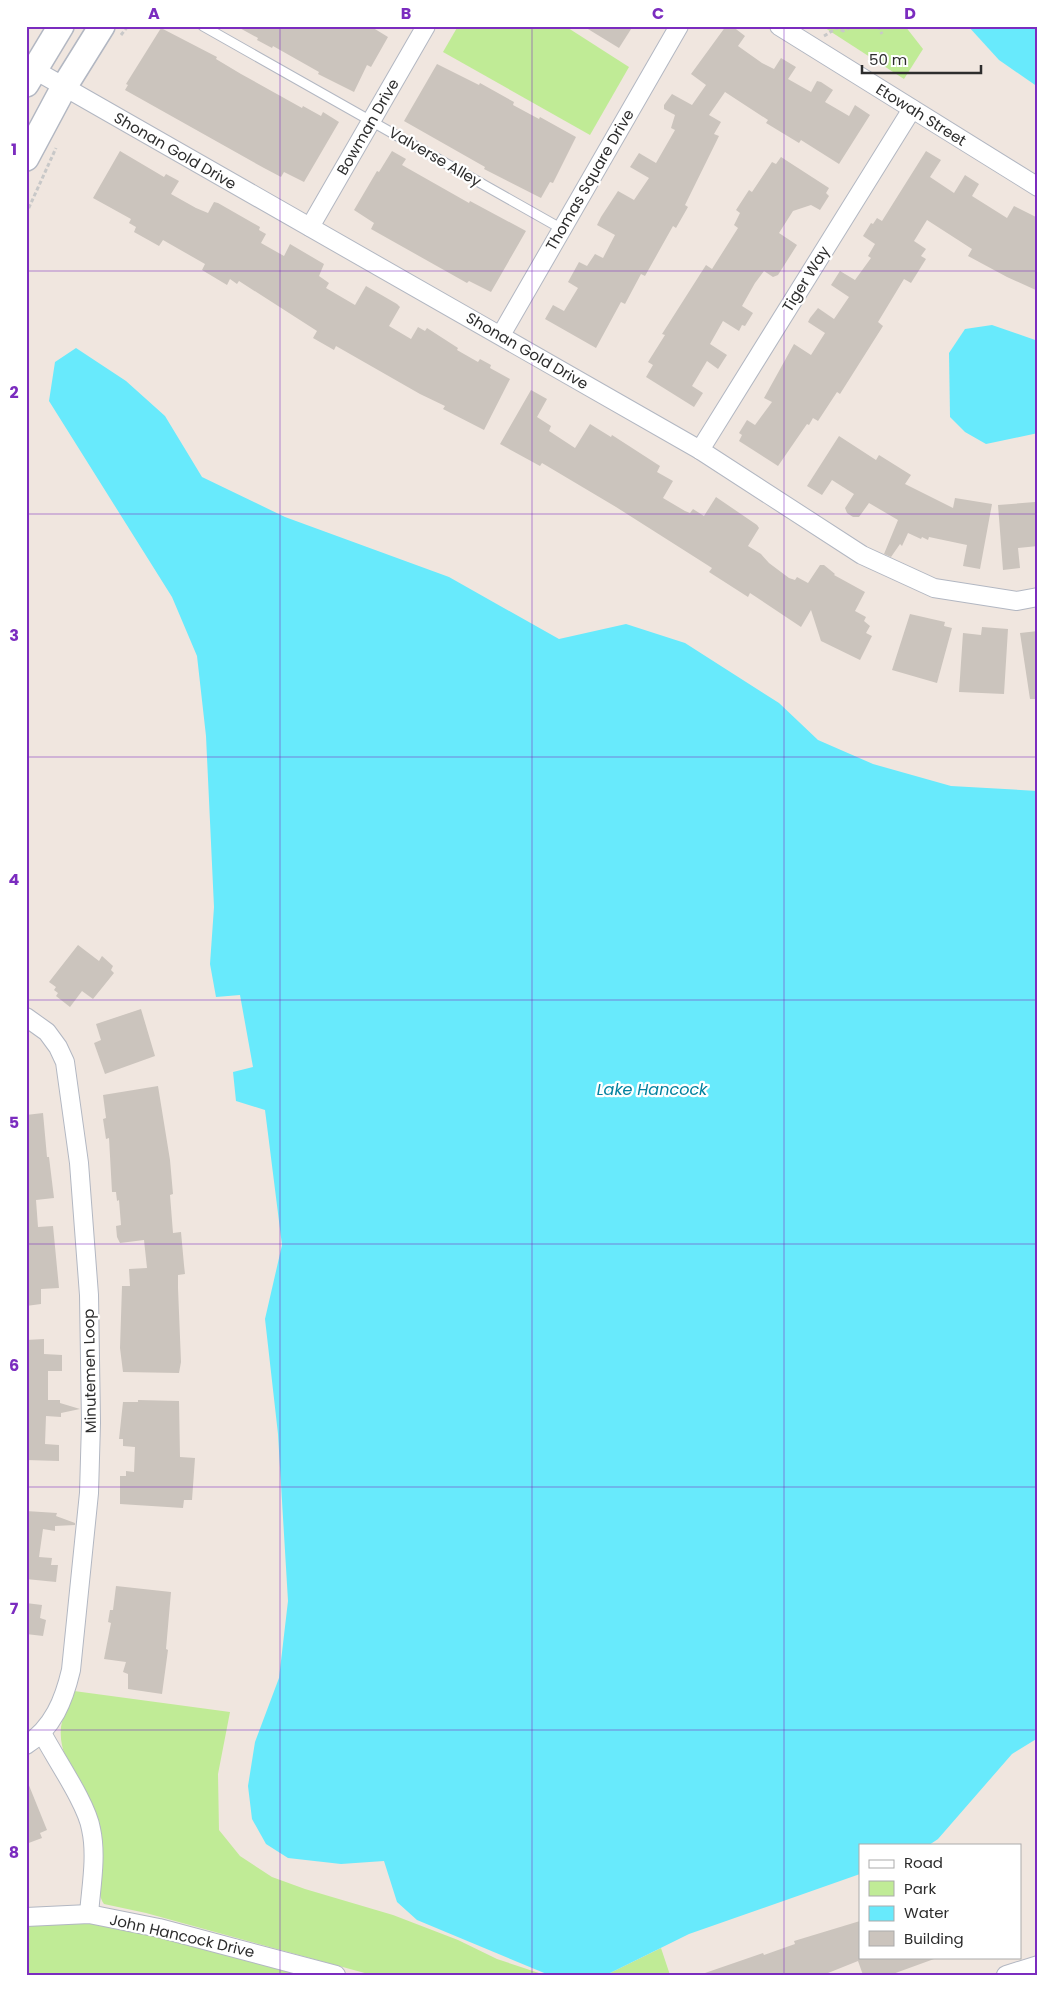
<svg xmlns="http://www.w3.org/2000/svg" width="1064" height="2001" viewBox="0 0 1064 2001" font-family="Poppins,sans-serif">
	<rect width="100%" height="100%" fill="#f0e6df"/>
	<g fill="#c0eb96">
		<path d="M458,26H565L629,67L590,135L443,52Z"/>
		<path d="M822,26H905L923,49L904,79Z"/>
		<path d="M74,1691L230,1712L218,1774L219,1830L240,1856L272,1877L305,1889L393,1915L458,1940L497,1959L545,1975H372L146,1913L104,1904C92,1887 104,1851 100,1829C94,1793 57,1766 61,1727C63,1715 69,1703 74,1691Z"/>
		<path d="M86,1922L133,1929L299,1975H26V1924Z"/>
		<path d="M661,1948L670,1975H606Z"/>
	</g>
	<g fill="#68eafc">
		<path d="M968,26H1038V87L999,60Z"/>
		<path d="M992,325L1038,341V433L986,444L965,432L950,417L949,353L965,329Z"/>
		<path d="M76,348L126,381L165,416L202,477L285,517L449,577L559,639L626,624L685,643L779,703L818,740L873,764L951,786L1038,791V1738L1012,1754L938,1839L929,1845H860V1874L689,1934L606,1975H549L417,1920L397,1902L384,1861L341,1864L288,1858L266,1844L252,1819L248,1786L255,1742L279,1678L288,1601L278,1434L265,1319L282,1245L265,1110L236,1101L233,1072L253,1067L240,995L216,997L210,964L214,907L206,736L197,656L172,597L49,401L55,362Z"/>
	</g>
	<g fill="#cbc4bd">
		<path d="M236,26H370L388,37L371,67L367,65L354,92L318,74L319,72L273,46L272,48L257,40L258,38Z"/>
		<path d="M583,26H633L619,48Z"/>
		<path d="M726,26H732L745,36L738,46L762,63L774,69L781,58L796,67L788,79L811,92L817,81L821,82L833,90L825,102L849,116L855,105L870,115L839,164L801,140L799,143L766,123L768,120L725,92L709,115L721,122L714,134L719,136L685,205L688,207L676,228L673,226L645,276L641,274L625,304L621,302L596,348L545,319L553,305L564,311L578,288L568,282L579,262L587,266L595,254L603,258L615,235L597,225L601,217L618,191L634,200L649,178L630,167L639,153L656,163L675,130L671,128L675,115L664,109V105L672,94L692,105L706,85L691,74Z"/>
		<path d="M161,28L217,57L216,59L241,74L302,108L303,106L321,116L323,112L339,122L304,182L284,172L281,177L264,168L125,90L128,85L126,84Z"/>
		<path d="M437,64L479,85L480,83L514,102L513,105L539,119L540,117L576,137L553,183L550,182L541,198L484,169L485,167L404,121Z"/>
		<path d="M120,151L164,177L166,174L179,181L171,194L196,208L208,213L214,202L218,203L260,227L259,230L266,234L261,243L284,256L290,244L324,264L319,276L329,283L326,288L355,305L366,286L397,304L400,307L389,326L411,339L418,327L425,331L427,328L458,348L457,350L478,362L480,359L491,365L490,368L510,379L484,430L443,409L445,406L420,394L336,346L334,350L313,338L317,331L239,281L237,284L230,279L227,285L202,270L205,264L163,240L159,246L134,232L136,227L129,223L131,219L93,198Z"/>
		<path d="M392,151L406,159L402,165L469,203L470,201L526,231L491,292L469,281L467,283L371,229L374,223L354,210L377,171L379,172Z"/>
		<path d="M926,151L941,160L930,177L954,193L965,175L979,184L972,196L1007,218L1014,206L1038,218V291L1007,277L968,256L972,249L927,220L914,241L926,249L921,256L926,259L911,283L904,279L878,322L883,326L840,394L837,392L818,421L813,418L809,425L807,424L778,466L739,441L742,435L739,433L747,420L755,425L772,402L764,398L794,344L811,355L825,333L808,322L810,318L818,308L834,319L849,297L831,285L840,271L855,280L871,258L868,256L875,244L863,236L871,223L873,224L877,218L882,221Z"/>
		<path d="M781,157L829,188L826,193L829,196L820,210L811,205L793,211L779,233L797,245L778,275L773,277L764,271L755,283L742,306L753,313L745,326L742,325L739,331L723,321L710,344L727,355L725,358L718,369L707,361L692,386L703,393L694,407L646,377L653,365L648,362L665,335L662,334L706,265L712,269L738,228L734,225L740,213L736,210L749,190L752,192L772,162L776,164Z"/>
		<path d="M531,390L547,399L537,417L551,426L549,431L575,448L590,424L611,437L612,435L660,466L657,472L673,481L663,498L685,511L690,513L693,509L704,516L716,497L757,525L759,528L748,546L761,554L769,563L789,578L795,580L797,577L808,583L820,565H824L835,574L834,575L865,592L855,611L866,617L864,621L870,626L866,633L872,636L860,660L821,641L811,610L801,627L750,593L748,597L709,572L712,568L616,507L542,463L540,466L500,444Z"/>
		<path d="M839,436L876,460L879,455L911,475L905,484L953,508L955,498L992,504L980,569L963,566L967,545L929,537L928,540L922,537L921,539L908,533L902,546L900,544L891,557L884,554L898,520L869,503L859,517H853L847,513L845,508L854,494L832,480L822,495L807,486Z"/>
		<path d="M1035,502L1038,546L1018,548L1020,568L1003,570L998,505Z"/>
		<path d="M910,614L945,622L944,626L952,628L937,683L892,670Z"/>
		<path d="M982,627L1008,629L1004,694L959,692L963,633L981,635Z"/>
		<path d="M1038,631V699H1030L1020,633Z"/>
		<path d="M78,945L99,961L102,956L113,966L111,970L114,973L93,999L82,991L70,1007L56,996L58,993L54,990L56,987L49,982Z"/>
		<path d="M141,1009L155,1056L105,1074L94,1043L101,1040L96,1024Z"/>
		<path d="M158,1086L170,1160L173,1194L170,1195L173,1233L181,1232L184,1265L185,1274L178,1275V1288L181,1362L179,1373L123,1372L120,1348L122,1286H130L129,1269L147,1268L144,1240L120,1243L117,1237L116,1226L121,1225L119,1200L117,1201L116,1192H112L109,1138L106,1139L103,1119L106,1118L103,1095Z"/>
		<path d="M43,1113L47,1157H49L54,1198L36,1200L38,1227L53,1226L59,1288L41,1289V1304L26,1306V1115Z"/>
		<path d="M44,1339V1354L62,1355V1371H48V1400H60V1403L80,1409L61,1413V1417L46,1416L45,1444L59,1445V1461L26,1460V1340Z"/>
		<path d="M138,1400L179,1401L180,1457L195,1458L192,1500H184L183,1508L120,1504V1476H126V1471L134,1472L135,1447L123,1446V1439H119L123,1402H138Z"/>
		<path d="M26,1511L57,1513L56,1516L75,1523V1525L55,1526V1531L43,1529L39,1557L52,1558L51,1565H58L56,1582L26,1579Z"/>
		<path d="M116,1586L171,1592L166,1649L168,1650L162,1694L128,1689V1674L123,1672L126,1662L104,1659L111,1623L108,1622L110,1610H113Z"/>
		<path d="M26,1603L42,1605L40,1618L46,1620L43,1636L26,1634Z"/>
		<path d="M26,1778L47,1830L40,1833L42,1838L26,1844Z"/>
		<path d="M860,1921V1957H934V1959L890,1975H863L858,1961L823,1975H705V1973L763,1953L764,1955L795,1944L794,1941Z"/>
	</g>
	<g fill="none" stroke-linecap="round" stroke-linejoin="round">
		<defs>
			<path id="lane" d="M203,26L562,229"/>
			<g id="street">
				<path d="M779,26L1038,187"/>
				<path d="M26,65L700,450L862,555L934,588L1017,601L1038,597"/>
				<path d="M310,227L426,26"/>
				<path d="M501,335L679,26"/>
				<path d="M700,450L912,109"/>
				<path d="M26,1017L47,1032L58,1047L65,1062L79,1163L89,1295L91,1423L89,1493L71,1670C64,1700 53,1728 26,1745"/>
				<path d="M42,1733C55,1758 87,1804 91,1829C97,1856 91,1887 89,1914"/>
				<path d="M26,1917L89,1914L159,1928L336,1975"/>
				<path d="M1006,1975L1038,1965"/>
			</g>
			<g id="secondary">
				<path d="M26,84L61,26"/>
				<path d="M26,158L64,87L102,26"/>
			</g>
		</defs>
		<use href="#lane" stroke="#b2b7c2" stroke-width="11"/>
		<use href="#street" stroke="#b2b7c2" stroke-width="20"/>
		<use href="#secondary" stroke="#b2b7c2" stroke-width="28"/>
		<g stroke="#c8c8c8" stroke-width="3" stroke-dasharray="4 2.5" stroke-linecap="butt">
			<path d="M878,26L882,34"/>
			<path d="M121,35L128,26"/>
			<path d="M824,36L837,28L843,31L853,26"/>
			<path d="M26,214L56,148"/>
		</g>
		<use href="#lane" stroke="#fff" stroke-width="9"/>
		<use href="#street" stroke="#fff" stroke-width="18"/>
		<use href="#secondary" stroke="#fff" stroke-width="25"/>
	</g>
	<path fill="none" stroke="#7b2cbf" stroke-width="1" stroke-opacity="0.55" d="M280,26V1975M532,26V1975M784,26V1975M26,271H1038M26,514H1038M26,757H1038M26,1000H1038M26,1244H1038M26,1487H1038M26,1730H1038"/>
	<g text-anchor="middle" stroke-width="4.5" stroke-linejoin="round" paint-order="stroke">
		<g font-size="15" fill="#2d2d2d" stroke="#fff">
			<text transform="translate(921 115) rotate(32)" y="5">Etowah Street</text>
			<text transform="translate(368 127) rotate(-60)" y="5">Bowman Drive</text>
			<text transform="translate(175 151) rotate(30)" y="5">Shonan Gold Drive</text>
			<text transform="translate(435 157) rotate(30)" y="5">Valverse Alley</text>
			<text transform="translate(590 180) rotate(-60)" y="5">Thomas Square Drive</text>
			<text transform="translate(806 279) rotate(-58)" y="5">Tiger Way</text>
			<text transform="translate(527 351) rotate(30)" y="5">Shonan Gold Drive</text>
			<text transform="translate(90 1371) rotate(-91)" y="5">Minutemen Loop</text>
			<text transform="translate(182 1936) rotate(13)" y="5">John Hancock Drive</text>
		</g>
		<g font-size="16" font-style="italic" fill="#02819e" stroke="#fff">
			<text x="652" y="1095">Lake Hancock</text>
		</g>
	</g>
	<rect width="1064" height="2001" fill="none" stroke="#ffffff" stroke-width="55"/>
	<rect x="859" y="1844" width="162" height="115" fill="#ffffff" stroke="#ababab"/>
	<rect x="869" y="1860" width="25" height="8" fill="#ffffff" stroke="#ababab"/>
	<text x="904" y="1868" font-size="15" fill="#2d2d2d">Road</text>
	<rect x="869" y="1881" width="25" height="15" fill="#c0eb96" stroke="#ababab"/>
	<text x="904" y="1894" font-size="15" fill="#2d2d2d">Park</text>
	<rect x="869" y="1906" width="25" height="15" fill="#68eafc" stroke="#ababab"/>
	<text x="904" y="1918" font-size="15" fill="#2d2d2d">Water</text>
	<rect x="869" y="1931" width="25" height="15" fill="#cbc4bd" stroke="#ababab"/>
	<text x="904" y="1944" font-size="15" fill="#2d2d2d">Building</text>
	<path d="M862 65v8h119v-8" fill="none" stroke="#2d2d2d" stroke-width="2.5"/>
	<text x="869" y="65" font-size="15" fill="#2d2d2d" stroke="#ffffff" stroke-width="4" paint-order="stroke">50 m</text>
	<rect x="28" y="28" width="1008" height="1946" fill="none" stroke="#7b2cbf" stroke-width="2"/>
	<g font-size="16" text-anchor="middle" font-weight="bold" fill="#7b2cbf">
		<text x="154" y="19">A</text>
		<text x="406" y="19">B</text>
		<text x="658" y="19">C</text>
		<text x="910" y="19">D</text>
		<text x="14" y="155">1</text>
		<text x="14" y="398">2</text>
		<text x="14" y="641">3</text>
		<text x="14" y="885">4</text>
		<text x="14" y="1128">5</text>
		<text x="14" y="1371">6</text>
		<text x="14" y="1614">7</text>
		<text x="14" y="1858">8</text>
	</g>
</svg>
